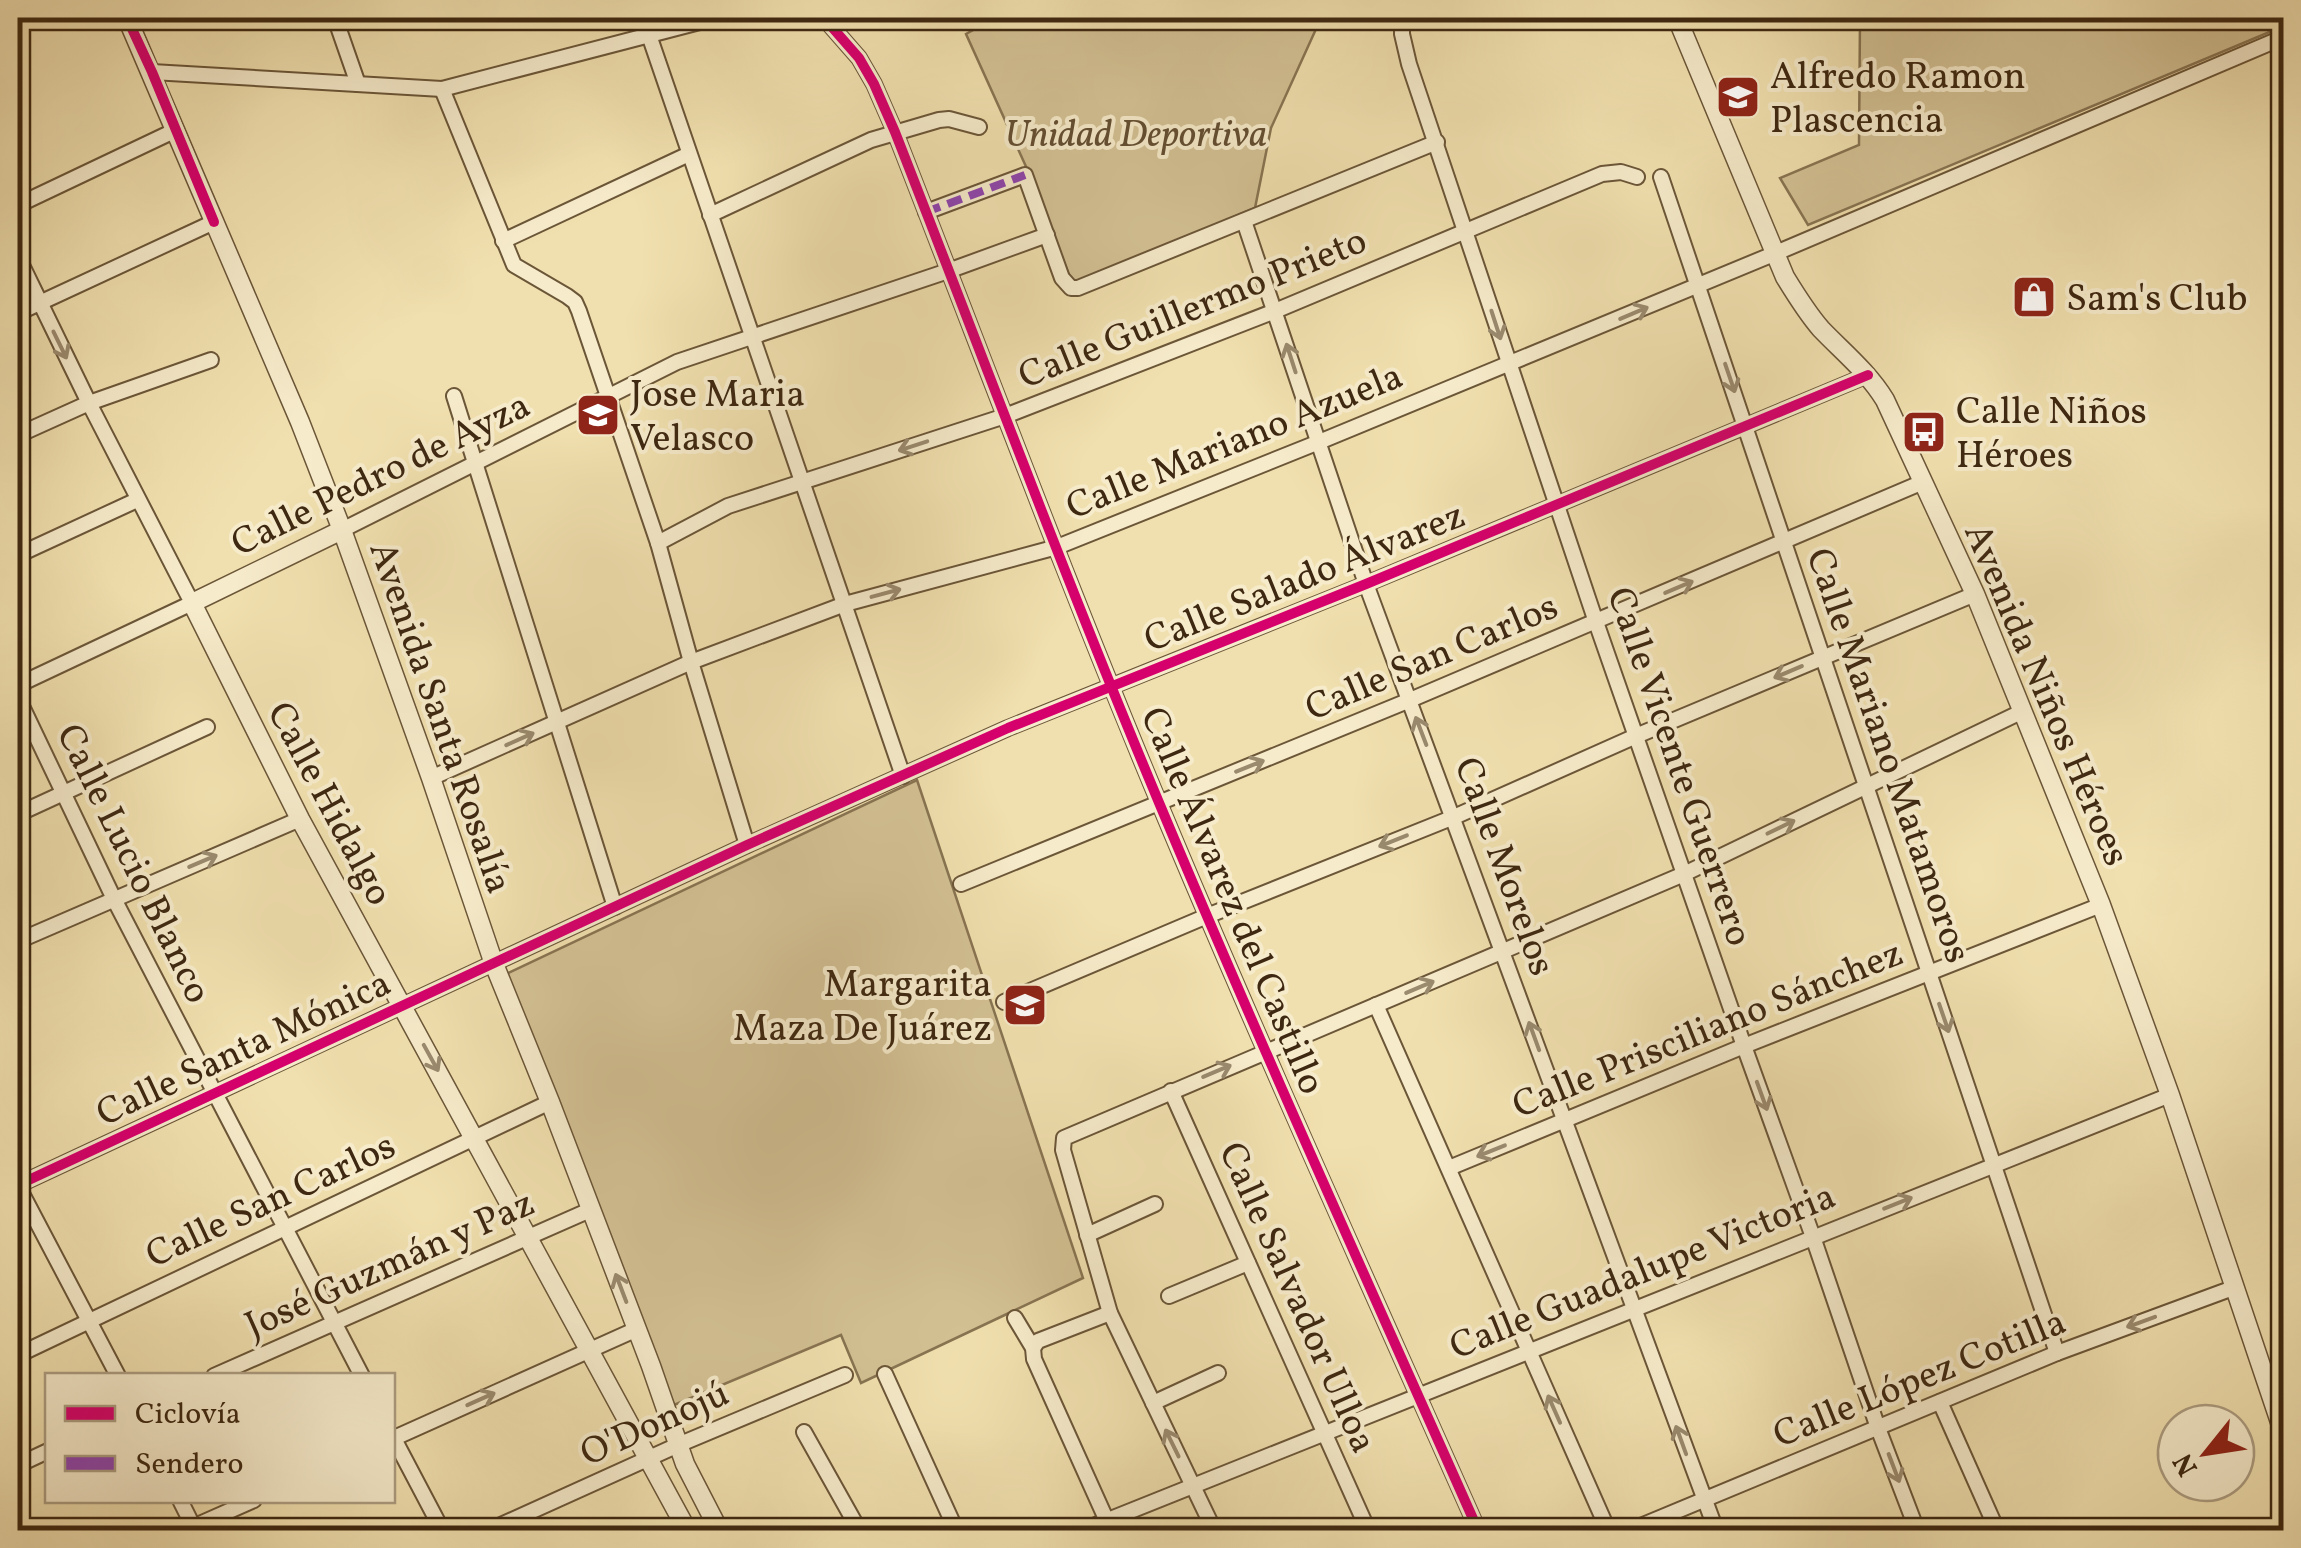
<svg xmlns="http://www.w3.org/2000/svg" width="2301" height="1548" viewBox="0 0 2301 1548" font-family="Vollkorn,serif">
	<rect width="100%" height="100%" fill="#f1e0af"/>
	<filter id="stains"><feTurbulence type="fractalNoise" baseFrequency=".002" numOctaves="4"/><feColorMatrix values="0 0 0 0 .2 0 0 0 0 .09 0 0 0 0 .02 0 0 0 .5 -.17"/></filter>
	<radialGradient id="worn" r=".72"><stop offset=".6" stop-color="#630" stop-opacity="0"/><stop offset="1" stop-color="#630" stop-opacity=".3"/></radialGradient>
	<g fill="#d3c194" stroke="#887452" stroke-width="2.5">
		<path d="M995,18H1321L1271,128L1255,208L1073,285L1028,171L966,34Z"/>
		<path d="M1860,18H2283L2284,26L1808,225L1780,178L1859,145Z"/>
		<path d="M917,780L1083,1278L861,1383L841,1335L674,1405L504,975Z"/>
	</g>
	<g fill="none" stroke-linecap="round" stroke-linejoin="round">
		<defs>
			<g id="minor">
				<path d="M335,18L358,84"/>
				<path d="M824,18L859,58L874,84L895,132C983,357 1067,583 1160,805C1262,1049 1371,1289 1478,1530"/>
				<path d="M1402,18V34L1409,64L1596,622L1744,1046L1813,1237L1878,1428L1917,1530"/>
				<path d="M649,35L903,776"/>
				<path d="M152,72L442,89L715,18"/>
				<path d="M442,89L514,265L567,296L575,302L579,311L658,543L691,662L747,845"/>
				<path d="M1661,177L2057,1353"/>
				<path d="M18,205L176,130"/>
				<path d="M926,212L1025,175L1062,278L1071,288H1078L1437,142"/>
				<path d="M710,215L871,140L939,120L949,119L979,127"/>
				<path d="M1244,221L1366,584L1716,1530"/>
				<path d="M503,241L689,154"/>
				<path d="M18,257L89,403L192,603L18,685"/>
				<path d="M18,313L214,222"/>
				<path d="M454,396L615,907"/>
				<path d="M18,435L89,403L211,360"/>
				<path d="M342,530L677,362L948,271L1047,235"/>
				<path d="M658,543L728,506L1005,416L1275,311L1602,174L1621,172L1637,177"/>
				<path d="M18,555L137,500"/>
				<path d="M18,698L114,899L362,1376"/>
				<path d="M431,778L691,662L845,604L1057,547L1319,442L1776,253L2284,37"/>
				<path d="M18,814L207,727"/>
				<path d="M961,884L1410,700L1923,482"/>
				<path d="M18,941L300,819"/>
				<path d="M1004,1002L1207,916L1454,817L1636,736L1975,594"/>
				<path d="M1376,1005L1608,1530"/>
				<path d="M1171,1091L1368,1530"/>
				<path d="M1449,1168L1744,1046L2101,905"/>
				<path d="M18,1185L747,845L1008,728L1366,584L1868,375"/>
				<path d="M18,1186L118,1376"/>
				<path d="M1087,1235L1155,1204"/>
				<path d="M1169,1296L1248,1263"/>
				<path d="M1015,1318L1033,1348L1034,1359L1111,1530"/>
				<path d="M1033,1348L1038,1341L1110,1313"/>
				<path d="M18,1355L550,1102"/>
				<path d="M885,1374L956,1530"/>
				<path d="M214,1376L590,1210"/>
				<path d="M1940,1402L1997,1530"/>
				<path d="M1153,1403L1218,1373"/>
				<path d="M804,1432L859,1530"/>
				<path d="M392,1435L442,1530"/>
				<path d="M392,1439L637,1329"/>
				<path d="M18,1465L48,1451"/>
				<path d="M180,1500L195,1530"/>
				<path d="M18,1524L20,1530"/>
				<path d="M193,1527L254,1500"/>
				<path d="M490,1530L678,1445L845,1375"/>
				<path d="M1083,1530L2170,1095"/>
				<path d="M1214,1530L1110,1313L1063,1150L1064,1138L1684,874L2021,712"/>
				<path d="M1631,1530L2057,1353L2233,1288"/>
			</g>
			<g id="tertiary">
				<path d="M127,18L300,422L342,530L431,778L494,964L550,1102L651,1366L685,1464L719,1530"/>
				<path d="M1677,18L1785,277C1796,295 1807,313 1821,329C1843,352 1868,372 1885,400L1975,594L2101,905L2170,1095L2284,1434"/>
				<path d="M342,530L192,603L300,819L687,1530"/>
			</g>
		</defs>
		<use href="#minor" stroke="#6b5638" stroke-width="18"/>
		<use href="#tertiary" stroke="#6b5638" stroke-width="21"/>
		<use href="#minor" stroke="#f6ebcb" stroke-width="14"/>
		<use href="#tertiary" stroke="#f6ebcb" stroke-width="18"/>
		<path stroke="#8e44ad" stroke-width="8" stroke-dasharray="15 8" stroke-linecap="butt" d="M926,212L1025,175"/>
		<defs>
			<g id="cycleway">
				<path d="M127,18L152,72L214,222"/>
				<path d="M824,18L859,58L874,84L895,132C983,357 1067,583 1160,805C1262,1049 1371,1289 1478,1530"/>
				<path d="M18,1185L747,845L1008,728L1366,584L1868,375"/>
			</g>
		</defs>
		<use href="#cycleway" stroke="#f6ebcb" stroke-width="16"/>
		<use href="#cycleway" stroke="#d6006c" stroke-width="10"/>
	</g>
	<defs><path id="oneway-shaft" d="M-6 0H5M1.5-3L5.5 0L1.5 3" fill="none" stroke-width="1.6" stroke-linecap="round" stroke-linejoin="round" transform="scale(2.5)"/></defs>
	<g stroke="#9a8a6e">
		<use href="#oneway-shaft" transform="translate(1634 313) rotate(-23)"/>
		<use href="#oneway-shaft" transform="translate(1496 325) rotate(72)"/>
		<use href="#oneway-shaft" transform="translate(60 345) rotate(64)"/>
		<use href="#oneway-shaft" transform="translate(1291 358) rotate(-108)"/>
		<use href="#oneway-shaft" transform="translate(1730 378) rotate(71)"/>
		<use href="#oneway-shaft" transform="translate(913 446) rotate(162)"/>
		<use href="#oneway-shaft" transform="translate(1679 587) rotate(-23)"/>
		<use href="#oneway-shaft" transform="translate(886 593) rotate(-15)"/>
		<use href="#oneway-shaft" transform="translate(1788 672) rotate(157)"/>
		<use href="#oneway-shaft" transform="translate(1421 731) rotate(-111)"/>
		<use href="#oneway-shaft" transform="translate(520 739) rotate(-24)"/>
		<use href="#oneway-shaft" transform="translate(1250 766) rotate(-22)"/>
		<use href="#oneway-shaft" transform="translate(1781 827) rotate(-26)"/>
		<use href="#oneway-shaft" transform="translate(1393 841) rotate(158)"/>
		<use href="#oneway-shaft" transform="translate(203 861) rotate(-23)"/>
		<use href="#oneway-shaft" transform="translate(1420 987) rotate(-23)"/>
		<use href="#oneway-shaft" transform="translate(1944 1018) rotate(71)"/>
		<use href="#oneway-shaft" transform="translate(1534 1036) rotate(-110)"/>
		<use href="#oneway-shaft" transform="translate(431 1058) rotate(61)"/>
		<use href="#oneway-shaft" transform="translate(1217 1071) rotate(-23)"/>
		<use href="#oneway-shaft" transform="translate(1762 1096) rotate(70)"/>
		<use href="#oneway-shaft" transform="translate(1491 1151) rotate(158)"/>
		<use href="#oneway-shaft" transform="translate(1898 1203) rotate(-22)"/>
		<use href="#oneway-shaft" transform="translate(621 1288) rotate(-111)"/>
		<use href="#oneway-shaft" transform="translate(2141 1322) rotate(160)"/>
		<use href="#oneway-shaft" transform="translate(481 1399) rotate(-24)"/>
		<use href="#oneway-shaft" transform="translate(1554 1409) rotate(-114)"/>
		<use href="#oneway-shaft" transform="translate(1681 1440) rotate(-110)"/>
		<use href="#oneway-shaft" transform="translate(1172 1443) rotate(-116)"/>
		<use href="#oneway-shaft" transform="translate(1894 1468) rotate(69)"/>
	</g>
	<defs>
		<symbol id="school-square" viewBox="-11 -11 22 22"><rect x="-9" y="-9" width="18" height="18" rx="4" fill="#8f2418" stroke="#f6ebcb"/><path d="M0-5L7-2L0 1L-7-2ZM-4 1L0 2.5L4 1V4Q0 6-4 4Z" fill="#fff"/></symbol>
		<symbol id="shop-square" viewBox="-11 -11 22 22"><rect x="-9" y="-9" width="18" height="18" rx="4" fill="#8f2418" stroke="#f6ebcb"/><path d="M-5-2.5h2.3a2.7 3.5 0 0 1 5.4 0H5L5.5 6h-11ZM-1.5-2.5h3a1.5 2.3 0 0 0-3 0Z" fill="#fff"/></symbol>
		<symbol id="bus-square" viewBox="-11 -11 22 22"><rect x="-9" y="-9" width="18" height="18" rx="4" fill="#8f2418" stroke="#f6ebcb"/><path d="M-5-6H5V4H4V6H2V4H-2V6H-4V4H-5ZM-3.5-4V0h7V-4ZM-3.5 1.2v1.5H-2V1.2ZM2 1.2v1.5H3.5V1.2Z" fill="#fff"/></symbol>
	</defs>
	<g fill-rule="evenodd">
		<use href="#school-square" x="1713" y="72" width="50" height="50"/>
		<use href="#shop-square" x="2009" y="272" width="50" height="50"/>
		<use href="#school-square" x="573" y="390" width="50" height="50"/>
		<use href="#bus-square" x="1899" y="407" width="50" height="50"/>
		<use href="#school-square" x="1000" y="980" width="50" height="50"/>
	</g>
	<g text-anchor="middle" stroke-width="8" stroke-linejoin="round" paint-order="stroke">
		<g font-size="38" fill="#3e2811" stroke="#f6ebcb" text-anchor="start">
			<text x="1770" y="88">Alfredo Ramon<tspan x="1770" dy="44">Plascencia</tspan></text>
			<text x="2066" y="310">Sam's Club</text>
			<text x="630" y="406">Jose Maria<tspan x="630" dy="44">Velasco</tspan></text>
			<text x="1956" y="423">Calle Niños<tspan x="1956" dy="44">Héroes</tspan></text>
			<text x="992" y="996" text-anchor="end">Margarita<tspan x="992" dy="44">Maza De Juárez</tspan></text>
		</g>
		<g font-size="38" font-style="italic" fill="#634e32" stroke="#f6ebcb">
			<text x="1136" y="146">Unidad Deportiva</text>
		</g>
		<g font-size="38" fill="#3e2811" stroke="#f6ebcb">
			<text transform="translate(1192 307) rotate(-22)" y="13">Calle Guillermo Prieto</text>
			<text transform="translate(1234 440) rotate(-22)" y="13">Calle Mariano Azuela</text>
			<text transform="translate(380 473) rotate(-26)" y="13">Calle Pedro de Ayza</text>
			<text transform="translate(1304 576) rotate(-22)" y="13">Calle Salado Álvarez</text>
			<text transform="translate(1431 656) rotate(-23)" y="13">Calle San Carlos</text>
			<text transform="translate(2048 694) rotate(67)" y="13">Avenida Niños Héroes</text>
			<text transform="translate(442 717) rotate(71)" y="13">Avenida Santa Rosalía</text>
			<text transform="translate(1890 755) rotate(71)" y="13">Calle Mariano Matamoros</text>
			<text transform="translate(1681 766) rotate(71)" y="13">Calle Vicente Guerrero</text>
			<text transform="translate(331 803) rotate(62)" y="13">Calle Hidalgo</text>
			<text transform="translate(135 863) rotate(64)" y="13">Calle Lucio Blanco</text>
			<text transform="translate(1506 866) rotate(70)" y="13">Calle Morelos</text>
			<text transform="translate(1234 900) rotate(67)" y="13">Calle Álvarez del Castillo</text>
			<text transform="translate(1707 1028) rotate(-22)" y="13">Calle Prisciliano Sánchez</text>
			<text transform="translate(243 1047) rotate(-25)" y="13">Calle Santa Mónica</text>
			<text transform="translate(270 1199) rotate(-25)" y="13">Calle San Carlos</text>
			<text transform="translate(389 1263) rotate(-24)" y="13">José Guzmán y Paz</text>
			<text transform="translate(1642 1270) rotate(-22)" y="13">Calle Guadalupe Victoria</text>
			<text transform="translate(1299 1297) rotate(66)" y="13">Calle Salvador Ulloa</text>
			<text transform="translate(1919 1377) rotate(-22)" y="13">Calle López Cotilla</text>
			<text transform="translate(654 1422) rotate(-24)" y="13">O'Donojú</text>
		</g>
	</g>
	<rect width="2301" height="1548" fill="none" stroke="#f1e0af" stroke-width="60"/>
	<rect x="20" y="20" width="2261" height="1508" fill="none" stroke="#3e2811" stroke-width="5"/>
	<rect x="30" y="30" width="2241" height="1488" fill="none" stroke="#3e2811" stroke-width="2.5"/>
	<rect x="45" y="1373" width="350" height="130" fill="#f6ebcb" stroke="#ac9d81" stroke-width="2.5"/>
	<rect x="65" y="1406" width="50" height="15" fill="#d6006c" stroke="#ac9d81" stroke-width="2.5"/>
	<text x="135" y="1423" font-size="30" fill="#3e2811">Ciclovía</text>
	<rect x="65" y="1456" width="50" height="15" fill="#8e44ad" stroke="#ac9d81" stroke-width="2.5"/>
	<text x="135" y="1473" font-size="30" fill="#3e2811">Sendero</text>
	<g transform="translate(2206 1453) rotate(240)"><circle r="48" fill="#f6ebcb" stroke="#ac9d81" stroke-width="2.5"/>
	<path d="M0-8L18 38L0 25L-18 38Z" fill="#8f2418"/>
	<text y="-15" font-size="28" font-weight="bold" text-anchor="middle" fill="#3e2811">N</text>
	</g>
	<rect width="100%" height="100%" filter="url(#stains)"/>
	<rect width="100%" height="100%" fill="url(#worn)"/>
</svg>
